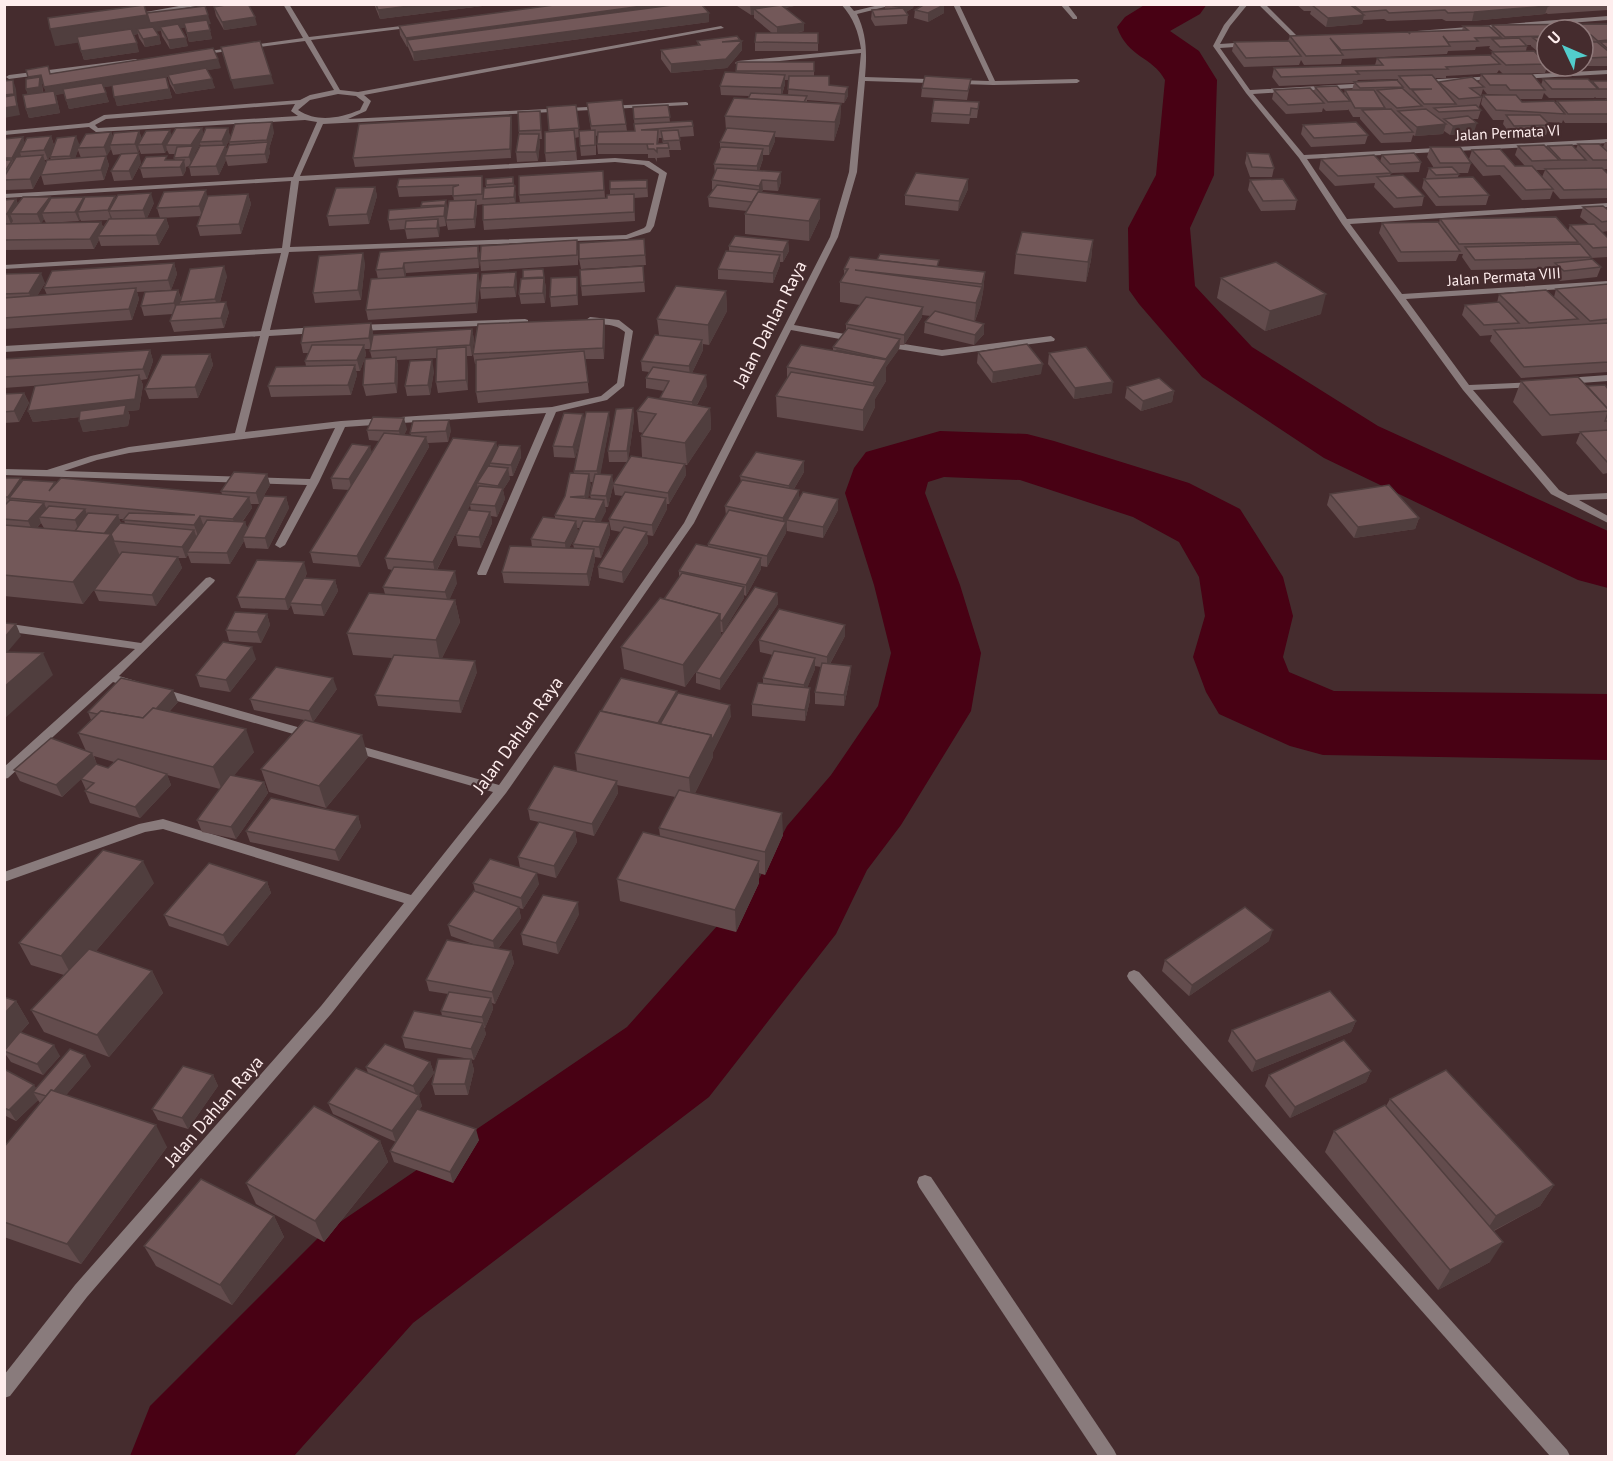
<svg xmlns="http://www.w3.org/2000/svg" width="1613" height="1461" viewBox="0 0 1613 1461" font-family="'PT Sans',sans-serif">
	<rect width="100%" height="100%" fill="#452c2e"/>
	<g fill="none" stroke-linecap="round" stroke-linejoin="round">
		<g fill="#480114" fill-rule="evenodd">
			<path d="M1146,4H1207L1200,14L1170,31L1199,51L1217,80L1214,175L1190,228L1195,286L1252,347L1378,426L1608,531V588L1578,580L1324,458L1202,377L1139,304L1129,290L1128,228L1156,175L1165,80C1152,56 1128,58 1117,27L1125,17Z"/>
			<path d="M940,431L1027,434L1054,441L1189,483L1240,509L1283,577L1293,616L1283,657L1289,672L1334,691L1608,694V760L1323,755L1290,746L1219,714L1206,692L1193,657L1205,616L1199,577L1179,542L1133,517L1020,480L944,477L928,482L925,493L960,585L981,653L971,711L901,825L867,870L836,934L709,1097L413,1323L294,1456H130L150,1406L321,1235L627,1027L759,879L787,826L831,775L878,706L891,653L874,585L845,493L854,468L866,452Z"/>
		</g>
		<g fill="#897b7c" fill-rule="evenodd">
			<path d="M190,4H208L132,17L129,15Z"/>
			<path d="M283,4H289L309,37L418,24L419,25L416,27L311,40L340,90L358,92L721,26L724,28L364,95L371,101L366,111L348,119L686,102L688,103V105L323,124L300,176L615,158L649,161L667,173L654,226L650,232L627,239L289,252L270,330L318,327L322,330L318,333L269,336L245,432L341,421L552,407L601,396L617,383L625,332C610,320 599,328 586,320L590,317L619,320L633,331L624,386L607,400L556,412L486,575H478L477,573L546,413L345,427L319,482L285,545L280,548L275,545L307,485L4,475V469L47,470L91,456L129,447L235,433L260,336L4,352V346L261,331L281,253L4,269V265L282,248L291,181L4,198V194L293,177L317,122L305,120L96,132L89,127L4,135V131L89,123L104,115L300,100L310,95L334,90L305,41L198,55L195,53L303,38ZM338,94L356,96L364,102L360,110C339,118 318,123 298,110L310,100ZM295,104L291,111L298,116L98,128L95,125L106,119ZM615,162L644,165L659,174L646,226L644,228L626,235L290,247L299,181ZM335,428L310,479L64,471L97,460L129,453Z"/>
			<path d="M841,4H848L854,11L883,4H897L857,14C867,35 867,54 865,77L989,81L953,4H959L995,81L1077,79L1080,81L1077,83L993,85L865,81L857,172L838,237L794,325L856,336L860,339L856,342L791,330L694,523L506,793L331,1014L87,1297L10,1396L4,1398V1375L75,1285L321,1006L404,903L163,829L145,832L4,882V872L139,824L163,819L411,895L493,792L346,750L344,747L350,743L499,785L684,523L830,237L849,172L861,53L738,65L735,63L738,61L861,49C858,31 854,19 841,4Z"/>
			<path d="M1060,4H1067L1077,17V19H1073Z"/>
			<path d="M1241,4H1248L1230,26L1220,44L1250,42L1253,44L1250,46L1220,48L1250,90L1370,83L1373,85L1370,87L1253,94L1304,155L1608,139V143L1307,159L1347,219L1608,203V207L1350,224L1402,294L1608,281V286L1406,299L1469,385L1537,382L1539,384L1534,387L1473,390L1559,490L1568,495L1608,493V499L1579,500L1608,516V523L1551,494L1463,390L1342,224L1299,158L1246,93L1213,46L1224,25Z"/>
			<path d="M1258,4H1265L1302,41V43H1298Z"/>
			<path d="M1608,16V20L1417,35L1414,33L1417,31Z"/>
			<path d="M136,59L139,61L138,62L9,79L6,77L9,75Z"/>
			<path d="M1608,70V74L1519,79L1516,77L1519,75Z"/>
			<path d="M1496,76L1499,78L1498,79L1420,84L1417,82L1420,80Z"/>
			<path d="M525,319L528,320V324L357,331L353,328L357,325Z"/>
			<path d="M1051,336L1055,339L1054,341L942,356L885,347L881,344L885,341L942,350Z"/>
			<path d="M1608,375V381L1566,384L1561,381L1566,378Z"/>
			<path d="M210,577L215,580L214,582L119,676L139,682L141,685L139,688L135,689L113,682L8,778L4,779V767L135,649L4,631V623L141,643L206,578Z"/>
			<path d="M160,688L315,732L317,735L311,739L156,695L154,692L156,689Z"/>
			<path d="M1134,970L1139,972L1567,1450L1570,1456H1550L1129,980L1127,976L1129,972Z"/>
			<path d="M925,1175L931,1177L1114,1450L1117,1456H1098L919,1187L917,1182L919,1177Z"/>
		</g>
	</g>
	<g fill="#634c4d" fill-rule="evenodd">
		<path d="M374,4H498L380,19Z"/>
		<path d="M561,4H667V6L709,22L414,61L408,47H407L400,35L399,26Z"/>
		<path d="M734,4H803L785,8L804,23V31L797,33H818V51H755V42L772,33L754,18V15H751Z"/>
		<path d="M885,4H914L913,8L906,12L908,15L907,24L875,26L871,19L872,10L885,9Z"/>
		<path d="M1296,4H1608V10L1548,14L1546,13L1545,14L1472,21H1446L1442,19L1387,21L1384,19L1363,20L1362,24L1326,27L1310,14L1311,11H1304Z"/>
		<path d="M944,5V13L928,22L914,18L915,10Z"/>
		<path d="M214,7L257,25L224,30L216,16Z"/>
		<path d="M147,13L211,24H208L212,39L189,42L185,27L180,28L188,46L170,49L162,36L161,31H156L159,36L161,44L145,47L139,38L138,34L133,35L139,52L84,60L78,42L55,46Z"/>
		<path d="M1608,22V66H1586L1585,67L1567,68L1566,67L1565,69L1546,70L1545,73L1503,74L1541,85L1543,79L1591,82L1592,81H1608V98H1596L1595,97L1594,98H1549L1544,93L1542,99H1519L1522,102L1556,103L1557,101L1605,100L1606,99H1608V123H1565L1563,120L1562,123L1547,122L1550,125L1546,135H1511L1503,124L1504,120H1493L1481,104L1483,95H1503L1487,94L1483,89L1481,96H1480L1482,97L1479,107H1477L1481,110L1478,119H1472L1474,132L1450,135L1444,131L1443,134L1415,136L1413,135L1411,142L1381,143L1360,119V117H1353L1348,109V110L1326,111L1323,108L1322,112L1286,114L1272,99L1274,90L1314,92L1315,87L1344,94L1345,90H1352L1354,83L1279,86L1272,77L1274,68L1375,65L1377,58L1491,56L1492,52H1494L1489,48L1490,46L1476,47L1475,50L1448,51L1447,54L1342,59L1341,64L1304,65L1301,60L1299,65L1244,67L1232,51L1234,42L1288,41L1290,36L1409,33L1462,31L1463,26L1491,28L1492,25L1608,24ZM1547,30H1583V66H1547ZM1526,45H1531V46L1537,51L1536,53L1526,51L1527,46ZM1499,70L1503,74H1485L1497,73ZM1481,74L1479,82L1438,83L1434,78H1446V76ZM1398,79V81H1357L1358,80Z"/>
		<path d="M740,40L742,50L727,68L671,73L661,59V50L698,45L697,41Z"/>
		<path d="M737,62H814V76L848,96L844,103L807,100V102L841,104L840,122L834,141L775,137V141L769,155H763V159L759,171L781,182L778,191L763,190L761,193L820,218L809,241L745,234V214L747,211L709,207L708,197L713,190L712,189V180L715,174L714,164L720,150V142L726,130L725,116L748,99L749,96L721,95L720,86L736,73ZM785,80H789L788,95H782L785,84Z"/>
		<path d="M221,68L207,70L215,88L176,94L170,84L168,77H166L172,98L117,106L112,86L103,87L109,102L69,109L64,93L56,95L60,113L29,118L26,109L28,95L26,89L29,79L26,70L50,74ZM42,84H43L46,92H43Z"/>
		<path d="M971,79L967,100L921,97L922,88Z"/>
		<path d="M979,102L977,118H970L969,124L931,122L932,113Z"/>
		<path d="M587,103L626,124L627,131H635L633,107L668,105L670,122L693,126L694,136L679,137L681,150H669L670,157L657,158V162L655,158H648V154H598L597,144L598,135L596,136V155L581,156L579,137L575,138L577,160L546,162L545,153L549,132L547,107L576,105L579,134L591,130ZM659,138H662L663,144H658Z"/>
		<path d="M540,111L542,139H539L540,143L538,161L517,162L516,152L519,135L518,112Z"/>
		<path d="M511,116L512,125L511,158L355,167L353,158Z"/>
		<path d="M1303,125L1368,135L1365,144L1311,147L1301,134Z"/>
		<path d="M202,128L203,134L228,128L230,137L226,147L227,150L230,145L229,142L274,132L269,149L270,152L267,163L228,166L226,160L219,175L191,176L189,166L186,167V170L183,176L143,178L140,168L168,160H175L174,158L175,154H169L167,150L165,153L141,154L139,149L138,153L141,163L132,180L114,181L111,171L121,154L113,155L111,149L106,156L109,165L104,180L44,185L41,175L42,172L33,189L6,190L4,186V139L23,137L24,143L51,136L54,145H79L111,132L113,137L139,131L142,139L172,136ZM200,144L201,146L195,155V153ZM53,149L50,157L51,160L46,163L44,160H48ZM78,150L81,158H75Z"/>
		<path d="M1605,142H1608V169H1604L1608,174V198L1560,199L1553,191L1550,199L1522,200L1500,175L1483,176L1469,159L1472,150L1515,166H1525L1515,155L1518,146L1547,148L1548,146L1576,149L1578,144L1603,147ZM1536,170H1545L1542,177Z"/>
		<path d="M1430,147L1471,163L1468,173H1458L1459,174L1458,177L1489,195L1486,205L1436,206L1422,188L1424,179H1427L1426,178L1429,168H1434L1427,157Z"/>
		<path d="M1247,153L1274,168L1272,177H1250L1245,163Z"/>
		<path d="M1382,155L1421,162L1419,172L1391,173L1390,176L1424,196L1422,206L1394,208L1374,187L1375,183L1335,186L1319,169L1321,159L1380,162Z"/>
		<path d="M603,171L605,198H607L610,194V189L647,180L648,197L634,198L635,221L484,230L483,220L484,205V202V204L477,205V210L475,228L448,230L446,221V226L439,227V237L407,239L405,229L390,230L388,220L421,208V206L446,200L447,210L454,201L453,195L399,197L397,187L482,176L483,193L486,188V179L513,177L516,196V203H520L519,195Z"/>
		<path d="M1250,180L1297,200L1295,210L1261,211L1248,190Z"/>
		<path d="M375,187L377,196L369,224L329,226L327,216Z"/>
		<path d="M968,189L958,211L905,205V195Z"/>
		<path d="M248,194L251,204L241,234L200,236L197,226L201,216L160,218L157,208L208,197Z"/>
		<path d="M84,197L85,198L116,199L154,203L147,218H166L169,227L159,245L101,246L99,240L94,249L4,250V200L16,199L18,204L51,199ZM44,219L46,223L79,221L80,219L81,221L108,220L103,227L101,222L41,223Z"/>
		<path d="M1583,207L1608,210V231L1602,232L1608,238V257L1591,258L1590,259L1601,267L1597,277L1560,281L1551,273L1553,268L1471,270L1462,257L1463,254H1459L1456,261L1398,262L1379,233L1382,223H1439L1440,219L1568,231L1570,225L1589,224L1580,217Z"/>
		<path d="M644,239L646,265L581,269L579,259Z"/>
		<path d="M1093,240L1091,260L1086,282L1014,274L1016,254Z"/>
		<path d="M788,241L789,251L783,262H780V265L773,283L718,279V269L729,251V246Z"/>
		<path d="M478,246L480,256L479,268L406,273L405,277L480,283L477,313L368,320L366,310L378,279L376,270Z"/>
		<path d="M578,250V265L481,271L480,261Z"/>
		<path d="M174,263L177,274L171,290L137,292L139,299L132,320L4,329V274L45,283L37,296L47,295L44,288Z"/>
		<path d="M365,263L361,300L315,303L313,293Z"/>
		<path d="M643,266L645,292L582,296L581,286Z"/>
		<path d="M939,267L985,272L983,292L980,307L975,321L984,334L974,345L924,333L925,322L931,316L922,315V317L904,345H900L899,349L886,367V381L875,399V407L863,431L777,417L776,396L787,379V367L833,351V347L846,331V324L860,305L840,302V282L844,276V269Z"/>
		<path d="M543,269L546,289L545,303L521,304L519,294L523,279V270Z"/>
		<path d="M227,276L220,302L229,312L224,328L174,332L170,321L173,314L144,316L141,306L178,290L181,298Z"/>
		<path d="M1221,278L1321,314L1265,331L1217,298Z"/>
		<path d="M517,282L516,297L481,299L480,288Z"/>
		<path d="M1608,284V372L1521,378L1490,341L1492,335L1480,336L1462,315L1465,305L1497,303L1499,294L1554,297L1556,289Z"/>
		<path d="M578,287V305L551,307L550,297Z"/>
		<path d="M726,291L727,311L709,345L703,344V350L692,373L707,386L697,405L710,408L711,429L687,465H685L686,475L669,504H667V509L653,536L647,535L648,543L623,583L599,578L598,567L621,532L611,530L609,519L623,496L615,495L613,484L627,462H609L608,451L633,408L634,419L628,461L677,463L642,457L641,436L643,433L639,432L637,411L660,399L664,391L646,388V378L649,372L642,371L641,361L659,335L657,319Z"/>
		<path d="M604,319L605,329L604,359H585L589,393L478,403L476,392V364H475L473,354Z"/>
		<path d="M371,323L373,333L372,340L472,329L474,340L472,356H467L468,390L438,393L436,382L437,358L397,360L398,367L397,393L366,396L363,385L372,359L370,351L371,349H365L366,355L360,371H356L357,375L351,395L271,397L268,386L306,366L305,361L309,353H303L301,343Z"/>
		<path d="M150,350L153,361L147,379L141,380L143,385L139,410L128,411L130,416L128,426L83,432L80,417L33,422L28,411L45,385L4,388V359Z"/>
		<path d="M978,352L1041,374L992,383L977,363Z"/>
		<path d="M1049,353L1112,393L1074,399L1048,364Z"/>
		<path d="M210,354L213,365L198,398L149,399L145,389Z"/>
		<path d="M434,371L430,395L407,396L405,386Z"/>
		<path d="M1521,381L1587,386L1608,389V473L1603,474L1576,443L1580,433L1542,436L1513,402Z"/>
		<path d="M1127,387L1174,391L1172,402L1141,411L1125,398Z"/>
		<path d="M24,393L29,403L19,422L4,423V394Z"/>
		<path d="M583,414L584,423H610L600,474L612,475L613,486L608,507H605L606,511L600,522L609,523L610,534L601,558L595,557V560L589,586L504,583L502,572L532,547L531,539L555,518V515L565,496L574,474V471L582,432L575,458L554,457L553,446ZM590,482H593L590,495L591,499H588ZM577,528H580L573,544L574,548H569L578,532Z"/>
		<path d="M407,429L404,435H411L410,433L451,430L448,442L428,443L429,447L360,567L313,563L310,552L349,490L333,489L331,478L372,453L379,441L369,440L367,430Z"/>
		<path d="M496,442L497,449L520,446L521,457L513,476H509L510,479L503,490L505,499L497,517L491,516L492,523L481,548L458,546L456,535L471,511L470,505L437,570L457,583L449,600H455L460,622L442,658L477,672L461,713L378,706L375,695L392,658L353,655L347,633L385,594L383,587L392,570L388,569L385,558Z"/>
		<path d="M804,472L794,489L799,498L838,510L823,538L787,531V523L786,533L767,567L761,566V569L746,596L744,595V598L723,632H721V636L777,593L778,604L720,690L696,683V672L705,659L685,687L624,669L621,647L664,599L679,578V571L708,546V544L726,516L725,506L741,482L740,476Z"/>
		<path d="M267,474L270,485L259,504H251L252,508L243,521L245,522L247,528L286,497L289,508L268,549L246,548L244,541L230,564L191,563L188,555L186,558H178L182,568L156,606L99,601L94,590L111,567L83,604L4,596V478L22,481L55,482L56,484L222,494L221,491ZM119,519H124L125,524L121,523ZM41,523L44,528H37Z"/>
		<path d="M1330,494L1419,518L1415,529L1354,538L1327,505Z"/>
		<path d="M307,573L305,578L335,580L338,591L324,616L294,614L291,605L288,610L241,608L237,597Z"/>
		<path d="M267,614L270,625L261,643L229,641L226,630Z"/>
		<path d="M845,625V636L830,664L851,666L850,677L844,706L815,704V692L821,667L815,666V669L807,688H810V700L805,721L752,716V704L763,684V678L773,655L760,652L759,640Z"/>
		<path d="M256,659L230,692L200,687L196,675Z"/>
		<path d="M337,689L313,722L368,757L326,808L269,792L261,769L304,720L254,710L250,699Z"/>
		<path d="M677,691V694L731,716L713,752V757L695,793L783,835L765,875L759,873V883L736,932L620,901L617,879L660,836L659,828L675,797L617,785L618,793L594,836L575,831L577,842L556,878L533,872L539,884L523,909L519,908L521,918L498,949L511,951L514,963L495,1004L492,1003L493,1009L485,1028H484L486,1034L474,1060L471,1059L474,1070L468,1095H435L432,1084L470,1059L405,1048L402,1037L442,1016L441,1011L448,994L429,991L426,980L473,944L451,936L448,925L475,891L473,883L520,868L518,857L539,822L530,820L528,809L577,772L575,753Z"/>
		<path d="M178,702L169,712L254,752L233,776L264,782L268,793L236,839L202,832L197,820L220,789L167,775L171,785L140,818L90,803L85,791L86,790L81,779L62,797L20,781L14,770L86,751L78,733L91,720L88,712ZM94,756L114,762L108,768L97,765Z"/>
		<path d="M358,816L361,827L339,861L250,842L246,831Z"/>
		<path d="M267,882L271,893L228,946L169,926L164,915Z"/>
		<path d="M154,883L96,951L152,971L163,993L109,1057L44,1032L31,1010L64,975L31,965L19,943Z"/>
		<path d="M579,914L558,954L523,945L521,934Z"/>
		<path d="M1269,941L1189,996L1162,971L1165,960Z"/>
		<path d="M4,997L16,1001L29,1023L21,1032L60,1056L43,1075L11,1062L4,1052Z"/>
		<path d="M1356,1021L1351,1032L1252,1072L1228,1041L1232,1030Z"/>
		<path d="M430,1062L434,1073L418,1095L422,1106L419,1110L479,1140L453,1183L394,1162L390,1151L400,1135L396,1142L333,1114L328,1103L368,1073L366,1067Z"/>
		<path d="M91,1066L66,1095L167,1147L81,1264L4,1237V1147L40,1103L38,1100L16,1121L4,1115V1069L36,1088Z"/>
		<path d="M1371,1071L1366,1082L1290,1118L1265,1086L1269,1075Z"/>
		<path d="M213,1075L218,1086L188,1129L158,1120L152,1109Z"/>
		<path d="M1390,1099L1554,1185L1540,1206L1494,1231L1490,1262L1438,1290L1325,1152L1334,1131L1386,1106Z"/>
		<path d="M380,1141L388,1162L324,1242L256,1204L246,1183Z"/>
		<path d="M274,1216L284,1237L232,1305L156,1266L144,1246Z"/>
	</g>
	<g fill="#503e3e">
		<path d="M4,4H20L4,7Z"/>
		<path d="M425,4H498L380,19L378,10Z"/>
		<path d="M657,4H667L668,12L407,40L408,47H407L406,38Z"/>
		<path d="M750,4H803L759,14L754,9V15H751Z"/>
		<path d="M904,4H914L913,8L898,16V7Z"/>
		<path d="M944,5V13L928,22V13Z"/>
		<path d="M1548,6L1545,14L1472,21L1474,12Z"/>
		<path d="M709,13V22L414,61L413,52Z"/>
		<path d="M147,15H208L211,24L162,31L160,27L161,31L140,34L137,29L138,34L55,46L50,29Z"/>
		<path d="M1364,15L1362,24L1326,27L1328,18Z"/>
		<path d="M255,17L257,25L224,30L222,22Z"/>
		<path d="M804,23V31L777,36V27Z"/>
		<path d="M210,30L212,39L189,42L187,33Z"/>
		<path d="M159,36L161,44L145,47L143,39Z"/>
		<path d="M186,38L188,46L170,49L168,40Z"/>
		<path d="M740,40V43L742,41V50L727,68L671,73V64L722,42Z"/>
		<path d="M137,43L139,52L84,60L81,51Z"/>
		<path d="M218,59L221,68L56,95L60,113L29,118L26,109L47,96L44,87Z"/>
		<path d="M41,75L44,84H42L43,96L29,98L26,89L32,86L28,77Z"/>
		<path d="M271,75L274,84L234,89L231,80Z"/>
		<path d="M785,75V84L781,97V88Z"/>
		<path d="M166,77L172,98L117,106L114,97Z"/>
		<path d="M212,79L215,88L176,94L173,85Z"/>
		<path d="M13,80L16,89L17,101L20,115L4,118V95Z"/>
		<path d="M848,87V96L844,103L845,94Z"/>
		<path d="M106,93L109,102L69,109L66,100Z"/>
		<path d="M841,104L840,122L834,141L835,122Z"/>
		<path d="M511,116L512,125L511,158L510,149Z"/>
		<path d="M272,122L274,132L269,149L267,140Z"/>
		<path d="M1477,123L1474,132L1450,135L1453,126Z"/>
		<path d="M1446,124L1443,134L1415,136L1417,127Z"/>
		<path d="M202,128L204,137L200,142V144L195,153L196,156L192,166L189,157L192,148L191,145Z"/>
		<path d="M228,128L230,137L226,147L229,155L225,156L226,160L219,175L216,166L224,149L222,141Z"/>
		<path d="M170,130L173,139L166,145L167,150L165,153L162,144Z"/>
		<path d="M139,131L142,140L138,145L139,149L138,153L135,144Z"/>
		<path d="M111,132L114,142L110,145L111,149L107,156L104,147Z"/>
		<path d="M775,132V141L769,155V146Z"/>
		<path d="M539,134L540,143L538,161L536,152Z"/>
		<path d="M51,136L54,146L48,160L44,150Z"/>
		<path d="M76,136L80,146L78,148V150L73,165L70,156Z"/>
		<path d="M23,137L26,147L20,152L21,156L15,167L12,158Z"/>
		<path d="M268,142L270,152L267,163L265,154Z"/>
		<path d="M763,149V159L757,176V166Z"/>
		<path d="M139,153L141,163L132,180L129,171Z"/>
		<path d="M43,155L46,164L33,189L30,179Z"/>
		<path d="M106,156L109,165L104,180L101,170Z"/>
		<path d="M184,160L186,170L183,176L180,167Z"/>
		<path d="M781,172V182L778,191L777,181Z"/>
		<path d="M513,177L516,196V207L514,197Z"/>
		<path d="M968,179V189L958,211L959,201Z"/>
		<path d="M762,180L763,190L752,212L759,191V186Z"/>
		<path d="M375,187L377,196L369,224L367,214Z"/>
		<path d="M206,190L208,200L202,216L199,206Z"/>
		<path d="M151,193L154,203L146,220L143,210Z"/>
		<path d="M248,194L251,204L241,234L239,224Z"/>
		<path d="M115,196L118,205L109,211L112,218L111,220L108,210Z"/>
		<path d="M50,197L54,207L42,213L44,219L41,224L37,214Z"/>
		<path d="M84,197L87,206L78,212L80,219L79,221L75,212Z"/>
		<path d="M16,199L19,209L10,214L13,221L11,224L7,214Z"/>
		<path d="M820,199V218L809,241V221Z"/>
		<path d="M446,200L447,210L446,226L444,216Z"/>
		<path d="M476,200L477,210L475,228L474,219Z"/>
		<path d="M166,218L169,227L159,245L156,235Z"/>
		<path d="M438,219L440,229L439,237L437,228Z"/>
		<path d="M101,222L105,232L98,236L99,240L94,249L90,239Z"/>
		<path d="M1093,240L1091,260L1086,282L1088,262Z"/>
		<path d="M788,241L789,251L783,262V252Z"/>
		<path d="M478,246L480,256L479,268L478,258Z"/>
		<path d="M363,253L365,263L361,300L358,290Z"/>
		<path d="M780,255V265L773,283V273Z"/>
		<path d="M174,263L177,274L171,290L168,280Z"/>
		<path d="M404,263L406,273L405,279L403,268Z"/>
		<path d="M224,266L227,276L218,309L215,299Z"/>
		<path d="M543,269L546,289L545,303L543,293L544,282Z"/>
		<path d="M516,272L517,282L516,297L514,287Z"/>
		<path d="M985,272L983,292L980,307L974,323L976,303L981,289Z"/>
		<path d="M41,273L45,283L33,303L29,293Z"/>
		<path d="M478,273L480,283L477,313L476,303Z"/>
		<path d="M577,277L578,287V305L577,295Z"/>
		<path d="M136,288L139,299L132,320L129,309Z"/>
		<path d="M178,290L181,300L180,302V303L177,314L174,303Z"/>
		<path d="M726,291L727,311L709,345L708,325Z"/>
		<path d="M1326,294L1321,314L1265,331L1270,311Z"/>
		<path d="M226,302L229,312L224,328L221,318Z"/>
		<path d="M923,307L922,317L904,345V335Z"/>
		<path d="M604,319L605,329L604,359L603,348Z"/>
		<path d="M371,323L373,333L371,349L369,338Z"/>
		<path d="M984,324V334L974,345L975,335Z"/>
		<path d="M472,329L474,340L472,356L470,345Z"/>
		<path d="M900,339L899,349L886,367V381L875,399V407L863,431V410L873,392V383L885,362L886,359Z"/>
		<path d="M702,340L703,350L690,377L689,366Z"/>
		<path d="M364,345L366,355L360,371L357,360Z"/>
		<path d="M466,347L467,357L468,390L466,380Z"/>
		<path d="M150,350L153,361L147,379L143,369Z"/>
		<path d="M210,354L213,365L198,398L195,387Z"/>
		<path d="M396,357L398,367L397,393L395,383Z"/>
		<path d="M432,360L434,371L430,395L428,385Z"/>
		<path d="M1043,364L1041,374L992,383L993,372Z"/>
		<path d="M355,365L357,375L351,395L348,385Z"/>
		<path d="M139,375L143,385L139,410L128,411L130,416L128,426L83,432L79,421L125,412L33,422L28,411Z"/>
		<path d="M706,375L707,386L693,412L692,402Z"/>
		<path d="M1113,382L1112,393L1074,399L1075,388Z"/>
		<path d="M1174,391L1172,402L1141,411L1143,401Z"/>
		<path d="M24,393L29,403L19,422L14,411Z"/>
		<path d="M633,408L634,419L628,462L627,451Z"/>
		<path d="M710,408L711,429L687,465L685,443Z"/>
		<path d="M609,412L610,423L599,482L597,471Z"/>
		<path d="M583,414L584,425L575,458L573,447Z"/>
		<path d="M404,418L407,429L401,442L399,431Z"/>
		<path d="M449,420L451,430L448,442L446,431Z"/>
		<path d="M426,437L429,447L360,567L357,556Z"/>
		<path d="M496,442L498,452L490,463V467L477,483L478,490L435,573L433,562Z"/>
		<path d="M370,446L373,456L352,490L349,479Z"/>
		<path d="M520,446L521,457L513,476L511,465Z"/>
		<path d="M804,461V472L789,497V486Z"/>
		<path d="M685,464L686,475L669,504L668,493Z"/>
		<path d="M508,468L510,479L503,490L505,499L497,517L495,506L499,496L498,486Z"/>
		<path d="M267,474L270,485L259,504L256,493Z"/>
		<path d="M589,474L591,485L586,507L585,496Z"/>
		<path d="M612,475L613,486L608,507L606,496Z"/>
		<path d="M21,478L26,489L9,498L13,508L8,497Z"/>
		<path d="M799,490V501L787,520L786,533L767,567V556L783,527V518Z"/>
		<path d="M249,497L252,508L236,530L233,519Z"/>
		<path d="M286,497L289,508L268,549L265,538Z"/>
		<path d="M666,498L667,509L653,536L652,525Z"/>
		<path d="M838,499V510L823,538V527Z"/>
		<path d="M604,500L606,511L597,530L595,519Z"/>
		<path d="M44,503L49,514L39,517L41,523L33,532L28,521Z"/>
		<path d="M85,509L89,520L79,532L75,520Z"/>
		<path d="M490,512L492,523L481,548L479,537Z"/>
		<path d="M118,515L122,526L113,539L120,556L83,604L73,582L100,540Z"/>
		<path d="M200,516L204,527L198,536L194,525Z"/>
		<path d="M1419,518L1415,529L1354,538L1358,527Z"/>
		<path d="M576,521L578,532L566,554L565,543Z"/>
		<path d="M245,522L249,533L243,537L244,541L230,564L227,553Z"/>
		<path d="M609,523L610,534L601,558L599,547Z"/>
		<path d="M194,530L198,541L187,552L188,555L186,558L182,547Z"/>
		<path d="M647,532L648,543L623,583L622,572Z"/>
		<path d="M594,549L595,560L589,586L587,574Z"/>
		<path d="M178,557L182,568L156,606L152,595Z"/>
		<path d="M761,558V569L746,596V585Z"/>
		<path d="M304,562L307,573L292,603H290L291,605L288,610L285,599Z"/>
		<path d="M455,571L457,583L448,603L445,592Z"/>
		<path d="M335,580L338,591L324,616L321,605Z"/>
		<path d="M744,587V598L723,632L722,621Z"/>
		<path d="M777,593L778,604L720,690V679Z"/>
		<path d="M455,600L460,622L440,662L436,640Z"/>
		<path d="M267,614L270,625L261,643L257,632Z"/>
		<path d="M720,614L721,636L685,687L683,665Z"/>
		<path d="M16,624L21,636L4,656V638Z"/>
		<path d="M845,625V636L827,669V657Z"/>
		<path d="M252,647L256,659L230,692L226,680Z"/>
		<path d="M43,653L53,675L4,719V687Z"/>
		<path d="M815,658V669L804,696V685Z"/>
		<path d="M475,661L477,672L461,713L459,701Z"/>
		<path d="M851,666L850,677L844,706V695Z"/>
		<path d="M333,678L337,689L313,722L309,711Z"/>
		<path d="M810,688V700L805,721V710Z"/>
		<path d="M173,690L178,702L146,736L141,725Z"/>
		<path d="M677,691L678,702L659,730L658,723Z"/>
		<path d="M730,705L731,716L713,752V757L691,801L689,778L711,735Z"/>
		<path d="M246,729L254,752L222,790L213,767Z"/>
		<path d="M362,735L368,757L326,808L319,786Z"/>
		<path d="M92,753L97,764L62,797L56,785Z"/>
		<path d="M167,774L171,785L140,818L135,807Z"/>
		<path d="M617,781L618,793L594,836L592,824Z"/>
		<path d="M264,782L268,793L236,839L231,827Z"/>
		<path d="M782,813L783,835L765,875V852Z"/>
		<path d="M358,816L361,827L339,861L335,850Z"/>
		<path d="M575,831L577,842L556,878L554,866Z"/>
		<path d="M143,861L154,883L73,978L61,956Z"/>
		<path d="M759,861V883L736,932L735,910Z"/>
		<path d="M537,873L539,884L523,909L521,898Z"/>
		<path d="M267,882L271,893L228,946L223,935Z"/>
		<path d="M578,902L579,914L558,954L556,943Z"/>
		<path d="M519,907L521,918L495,953L493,941Z"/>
		<path d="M1273,930L1269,941L1189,996L1192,985Z"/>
		<path d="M511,951L514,963L495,1004L492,992Z"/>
		<path d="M152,971L163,993L109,1057L97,1035Z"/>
		<path d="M491,998L493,1009L485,1028L482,1017Z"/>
		<path d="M16,1001L29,1023L4,1050V1014Z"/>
		<path d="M1356,1021L1351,1032L1252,1072L1256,1061Z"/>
		<path d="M483,1023L486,1034L474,1060L471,1049Z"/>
		<path d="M54,1045L60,1056L43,1075L37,1064Z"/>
		<path d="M85,1055L91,1066L55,1108L48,1097Z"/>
		<path d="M471,1059L474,1070L468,1095L465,1084Z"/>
		<path d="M430,1062L434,1073L417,1097L413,1086Z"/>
		<path d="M1371,1071L1366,1082L1290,1118L1295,1107Z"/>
		<path d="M213,1075L218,1086L188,1129L182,1118Z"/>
		<path d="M34,1085L40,1094L33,1092L38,1100L16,1121L9,1110Z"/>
		<path d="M419,1095L422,1106L396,1142L392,1131Z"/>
		<path d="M156,1125L167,1147L81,1264L67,1244Z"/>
		<path d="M476,1129L479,1140L453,1183L450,1172Z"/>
		<path d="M380,1141L388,1162L324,1242L315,1221Z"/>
		<path d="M1554,1185L1540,1206L1483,1236L1496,1216Z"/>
		<path d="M274,1216L284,1237L232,1305L220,1285Z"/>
		<path d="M1503,1242L1490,1262L1438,1290L1450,1270Z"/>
	</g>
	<g fill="#735859" stroke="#503e3e" stroke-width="1.5">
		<path d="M231,4H248L255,17L222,22L214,7Z"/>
		<path d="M376,4H425L378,10Z"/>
		<path d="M561,4H657L406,38L399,26Z"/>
		<path d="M680,4H701L709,13L413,52L407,40Z"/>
		<path d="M887,4H904L898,7Z"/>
		<path d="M925,4H943L944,5L928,13L915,10Z"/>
		<path d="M1319,4H1349L1364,15L1328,18L1312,5Z"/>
		<path d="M1352,4H1546L1548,6L1474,12L1448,13L1445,10L1389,13L1386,10L1362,12Z"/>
		<path d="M144,5L147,15L50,29L48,18Z"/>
		<path d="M781,5L804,23L777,27L754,9Z"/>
		<path d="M205,6L208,15L150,23L147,13Z"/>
		<path d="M903,8L908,15L875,17L872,10Z"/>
		<path d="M207,20L210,30L187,33L184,23Z"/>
		<path d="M178,24L186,38L168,40L160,27Z"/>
		<path d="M1608,24V40L1598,41L1591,35H1583V30H1547V36L1505,37L1492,25Z"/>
		<path d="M1463,26H1489L1501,37L1475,38L1478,41L1448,42L1443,36L1450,46L1341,50L1330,38L1343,55L1306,56L1290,36L1408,32L1410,34L1409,32L1468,30Z"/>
		<path d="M153,27L159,36L143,39L137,29Z"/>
		<path d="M131,29L137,43L81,51L77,37Z"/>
		<path d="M756,33H818V43L755,42Z"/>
		<path d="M737,36L740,40L722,42L742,41L726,59L671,64L661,50L700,45L697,41Z"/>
		<path d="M1547,36V44H1541L1533,38Z"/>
		<path d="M1519,38L1527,46L1500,47L1492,39Z"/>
		<path d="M260,41L271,75L231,80L221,47Z"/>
		<path d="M1289,41L1301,56L1246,58L1234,42Z"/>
		<path d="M1583,42H1597L1608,51V57L1590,58L1583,52Z"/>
		<path d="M1600,42H1608V47L1607,48Z"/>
		<path d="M213,48L218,59L44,87L41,75L28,77L26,70L48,66L50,74Z"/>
		<path d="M1534,51L1547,64L1506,65L1492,52Z"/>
		<path d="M1537,51H1547V60Z"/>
		<path d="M1583,54L1588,58L1583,59Z"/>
		<path d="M1490,55L1500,64L1446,67L1448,69L1356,71L1359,74L1281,77L1274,68L1383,65L1377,58Z"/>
		<path d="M737,62H814V71H736Z"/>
		<path d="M206,68L212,79L173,85L168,75Z"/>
		<path d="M725,72L785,75L781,88L720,86Z"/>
		<path d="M1481,74H1532L1545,90H1510L1506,85H1490Z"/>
		<path d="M1432,75L1456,104H1424L1412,90L1432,89H1410L1399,76Z"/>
		<path d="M789,76H829V85L848,87L845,94L788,89Z"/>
		<path d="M925,76L971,79L968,91L922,88Z"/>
		<path d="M40,77L39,87L26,89V79Z"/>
		<path d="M166,77L169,89L114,97L112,85Z"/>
		<path d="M1472,77L1484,87L1470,88L1482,97L1459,99L1439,82Z"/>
		<path d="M1543,79H1588L1598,89H1552Z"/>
		<path d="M13,80L14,94L4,95V81Z"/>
		<path d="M1397,80L1403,87L1360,88L1354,82Z"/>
		<path d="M1592,81H1608V89H1599Z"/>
		<path d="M102,83L106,93L66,100L63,89Z"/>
		<path d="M1337,86L1350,101L1328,102L1315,87Z"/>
		<path d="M1310,88L1324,103L1288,105L1274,90Z"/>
		<path d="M1402,88L1422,106L1397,108L1377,90Z"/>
		<path d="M1345,90H1374L1385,108H1355Z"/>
		<path d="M54,91L57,104L26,109L23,95Z"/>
		<path d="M751,93L807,96L804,102L748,99Z"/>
		<path d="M15,95L17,106L4,108V97Z"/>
		<path d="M1483,95H1516L1522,102L1554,101L1565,114L1496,110Z"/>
		<path d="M734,98L841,104L835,122L725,116Z"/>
		<path d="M1606,99H1608V114H1568L1557,101L1608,100Z"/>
		<path d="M622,100L626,124L591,126L587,103Z"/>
		<path d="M934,100L979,102L978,109L971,108L970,115L932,113Z"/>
		<path d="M576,105L579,128L549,130L547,107Z"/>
		<path d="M668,105L670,117L634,119L633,107Z"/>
		<path d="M1476,105L1481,110L1439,112L1434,108Z"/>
		<path d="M1391,109L1413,132L1384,134L1362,110Z"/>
		<path d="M1426,109L1446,124L1417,127L1398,111Z"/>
		<path d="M540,111L541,130L519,131L518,112Z"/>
		<path d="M1506,115H1540L1550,125L1514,126Z"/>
		<path d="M511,116L510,149L353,158L359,124Z"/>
		<path d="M1468,116L1477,123L1453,126L1444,119Z"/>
		<path d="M692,121L693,126L641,130H658L657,144L668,143L669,148H657V152L654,149H648L647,144H654H597L598,132L635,131L634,124Z"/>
		<path d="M272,122L267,140L229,142L235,124Z"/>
		<path d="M1356,122L1368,135L1314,138L1303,125Z"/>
		<path d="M176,128H202L191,145H166Z"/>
		<path d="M206,128H228L222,141L200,142Z"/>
		<path d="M727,128L775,132L769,146L720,142Z"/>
		<path d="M170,130L162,144L138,145L146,131Z"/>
		<path d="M574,130L576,151L545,153V132Z"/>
		<path d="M595,130V145L580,146L579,131Z"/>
		<path d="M678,130L680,140L663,141L661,131Z"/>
		<path d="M139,131L135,144L110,145L114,133Z"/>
		<path d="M111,132L104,147L78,148L86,134Z"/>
		<path d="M519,134H539L536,152H516Z"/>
		<path d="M51,136L44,150L20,152L27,138Z"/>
		<path d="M76,136L70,156L50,157L57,138Z"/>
		<path d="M23,137L12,158H4V139Z"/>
		<path d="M268,142L265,154L225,156L229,145Z"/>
		<path d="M1578,144H1599L1608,152V160H1593Z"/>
		<path d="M226,145L216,166L189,167L200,146Z"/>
		<path d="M1544,145L1559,160L1532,161L1518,146Z"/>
		<path d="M1572,145L1586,160H1561L1548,146Z"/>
		<path d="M193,146L189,157L174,158L177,147Z"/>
		<path d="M721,147L763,149L757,166L714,164Z"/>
		<path d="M1430,147H1460L1471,163H1440Z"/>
		<path d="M1500,149L1515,166H1532L1553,189L1526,190L1504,166H1487L1472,150Z"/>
		<path d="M139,153L129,171H111L121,154Z"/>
		<path d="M1247,153L1269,154L1274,168L1252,167Z"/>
		<path d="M1414,153L1421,162L1390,164L1382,155Z"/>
		<path d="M43,155L30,179L4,180V177L16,157Z"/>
		<path d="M1374,155L1391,173L1338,176L1321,159Z"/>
		<path d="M106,156L101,170L41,175L47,160Z"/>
		<path d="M167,156L165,160H184L180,167L140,168L146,157Z"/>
		<path d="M4,160H12L6,170L4,171Z"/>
		<path d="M1452,167L1459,174L1436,175L1429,168Z"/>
		<path d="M717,168L781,172L777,181L762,180L759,186L712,180Z"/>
		<path d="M1602,168L1608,174V189L1564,190L1545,169Z"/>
		<path d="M603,171L604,190L519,195V176Z"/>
		<path d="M916,173L968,179L959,201L905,195Z"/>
		<path d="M1403,175L1424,196L1397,198L1377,177Z"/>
		<path d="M482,176V194L453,196V187L459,185L397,187L399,179Z"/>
		<path d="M513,177V183L486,185V179Z"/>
		<path d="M1473,177L1489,195L1439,197L1424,179Z"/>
		<path d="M1283,179L1297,200L1263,201L1250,180Z"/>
		<path d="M647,180V188L610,189V181Z"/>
		<path d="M717,185L760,190L752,202L708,197Z"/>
		<path d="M515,186L514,197L483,199L484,188Z"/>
		<path d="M375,187L367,214L327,216L336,188Z"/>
		<path d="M206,190L199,206L157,208L164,192Z"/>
		<path d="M758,192L820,199L809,221L745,214Z"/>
		<path d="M151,193L143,210L109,211L118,195Z"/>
		<path d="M248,194L239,224L197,226L208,196Z"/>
		<path d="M634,194V212L483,220V205L607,198V195Z"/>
		<path d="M115,196L108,210L78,212L85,197Z"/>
		<path d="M23,197H50L37,214H10Z"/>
		<path d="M84,197L75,212L42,213L51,198Z"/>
		<path d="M16,199L7,214H4V200Z"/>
		<path d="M446,200L445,205L421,206L422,202Z"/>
		<path d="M476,200L474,219L446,220L449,201Z"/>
		<path d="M445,206L444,216L388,220L389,210Z"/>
		<path d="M1603,206L1608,210V221L1602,222L1583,207Z"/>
		<path d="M1556,217L1578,242L1459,244L1440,219Z"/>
		<path d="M166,218L156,235L98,236L109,219Z"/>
		<path d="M438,219L437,228L405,229L406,221Z"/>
		<path d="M101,222L90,239L4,240V224Z"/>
		<path d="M1438,222L1460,251L1401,252L1382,223Z"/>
		<path d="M1594,224L1608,238V247L1593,248L1570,225Z"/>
		<path d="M1022,232L1093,240L1088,262L1016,254Z"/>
		<path d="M735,236L788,241L783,252L729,246Z"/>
		<path d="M644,239L645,255L579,259V243Z"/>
		<path d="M577,240V255L480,261L481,246Z"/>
		<path d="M1580,244L1591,257L1475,260L1465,247Z"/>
		<path d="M478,246V258L404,263L403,268L376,270L380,252Z"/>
		<path d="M726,251L780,255L773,273L718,269Z"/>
		<path d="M363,253L358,290L313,293L319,256Z"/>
		<path d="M880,254L939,260L937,267L877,260Z"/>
		<path d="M850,257L985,272L982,284L855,270L982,287L976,303L840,282L848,269H844Z"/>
		<path d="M1592,259L1601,267L1564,271L1555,263Z"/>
		<path d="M1276,262L1326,294L1270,311L1221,278Z"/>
		<path d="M174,263L168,280L44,288L52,271Z"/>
		<path d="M224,266L215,299L180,302L190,269Z"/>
		<path d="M643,266L644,282L581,286L580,270Z"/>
		<path d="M543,269L544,277L523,278V270Z"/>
		<path d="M516,272L514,287L480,288L482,274Z"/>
		<path d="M41,273L29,293L4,294V274Z"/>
		<path d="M478,273L476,303L366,310L371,279Z"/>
		<path d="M577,277V295L550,297L551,278Z"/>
		<path d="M544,278L543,293L519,294L521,279Z"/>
		<path d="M1608,284V319L1590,321L1556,289Z"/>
		<path d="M676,286L726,291L708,325L657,319Z"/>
		<path d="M136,288L129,309L4,318V298Z"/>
		<path d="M178,290L174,303L141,306L145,292Z"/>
		<path d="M1546,290L1578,319L1529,323L1499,294Z"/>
		<path d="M866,297L923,307L904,335L846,324Z"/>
		<path d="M226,302L221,318L170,321L176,305Z"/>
		<path d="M1499,302L1519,323L1484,325L1465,305Z"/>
		<path d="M935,311L984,324L975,335L925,322Z"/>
		<path d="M604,319L603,348L473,354L478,324Z"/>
		<path d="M371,323L369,338L301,343L304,327Z"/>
		<path d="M1608,323V362L1524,367L1494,330Z"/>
		<path d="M848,328L900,339L886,359L833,347Z"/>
		<path d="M472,329L470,345L370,351L373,335Z"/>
		<path d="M655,335L702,340L689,366L641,361Z"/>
		<path d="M1027,344L1043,364L993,372L978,352Z"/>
		<path d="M312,345H364L357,360L305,361Z"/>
		<path d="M801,345L887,360L873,383L787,367Z"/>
		<path d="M466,347V380L436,382L437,349Z"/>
		<path d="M1086,347L1113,382L1075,388L1049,353Z"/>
		<path d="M150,350L143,369L4,377V359Z"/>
		<path d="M837,350L875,358L836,351Z"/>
		<path d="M584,351L588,382L476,392V360Z"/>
		<path d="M210,354L195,387L145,389L162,355Z"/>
		<path d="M396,357L395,383L363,385L365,359Z"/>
		<path d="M432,360L428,385L405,386L410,361Z"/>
		<path d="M355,365L348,385L268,386L276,367Z"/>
		<path d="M653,367L706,375L692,402L660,398L669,381L646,378Z"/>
		<path d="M791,372L876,386L863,410L776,396Z"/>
		<path d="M139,375L135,399L28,411L35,386Z"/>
		<path d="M1578,377L1608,409V411L1550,415L1521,381Z"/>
		<path d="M1159,378L1174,391L1143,401L1127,387Z"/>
		<path d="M1605,385L1608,389V409L1587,386Z"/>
		<path d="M24,393L14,411L4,412V394Z"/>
		<path d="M648,397L710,408L685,443L641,436L656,414L637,411Z"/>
		<path d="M126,405L124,415L79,421L80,411Z"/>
		<path d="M633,408L627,451H608L616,409Z"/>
		<path d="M586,412H609L597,471H574Z"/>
		<path d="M564,413L583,414L573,447L553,446Z"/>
		<path d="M1608,413V421H1605Z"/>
		<path d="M373,417L404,418L399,431L367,430Z"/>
		<path d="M449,420L446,431L410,433L413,421Z"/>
		<path d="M1608,430V463L1580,432Z"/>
		<path d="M384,433L426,437L357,556L310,552Z"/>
		<path d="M453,438L496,442L433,562L385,558Z"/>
		<path d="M352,444L370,446L349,479L331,478Z"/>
		<path d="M499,445L520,446L511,465L490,463Z"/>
		<path d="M756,452L804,461L789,486L740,476Z"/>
		<path d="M631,456L685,464L668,493L613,484Z"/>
		<path d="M488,466L508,468L498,486L477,483Z"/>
		<path d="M234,472L267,474L256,493L221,491Z"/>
		<path d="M570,473L589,474L585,496L570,497L604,500L595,519L555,515L565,496Z"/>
		<path d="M595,474L612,475L606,496L590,495Z"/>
		<path d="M4,478H21L8,497H4Z"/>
		<path d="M61,478L249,497L233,519L200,516L194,525L123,520L129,513L195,515L9,498L23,480L55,482L49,491Z"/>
		<path d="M742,480L799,490L783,518L725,506Z"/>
		<path d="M1389,485L1419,518L1358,527L1330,494Z"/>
		<path d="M479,486L503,488L495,506L470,504Z"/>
		<path d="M625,492L666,498L652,525L609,519Z"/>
		<path d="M803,492L838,499L823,527L787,520Z"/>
		<path d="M264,496L286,497L265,538L243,537Z"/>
		<path d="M10,500L44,503L28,521L4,519V506Z"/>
		<path d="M49,506L85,509L75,520L39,517Z"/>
		<path d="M468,510L490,512L479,537L456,535Z"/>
		<path d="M729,510L786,522L767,556L708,544Z"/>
		<path d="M88,513L118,515L104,534L75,531Z"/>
		<path d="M543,517L576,521L565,543L531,539Z"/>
		<path d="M207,520L245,522L227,553L187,552Z"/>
		<path d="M583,521L609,523L599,547L573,544Z"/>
		<path d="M120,523L194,530L182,547L114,541L111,534Z"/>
		<path d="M4,525L111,534L73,582L4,575Z"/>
		<path d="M624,527L647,532L622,572L598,567Z"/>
		<path d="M696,544L761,558L746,585L679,571Z"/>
		<path d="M510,546L594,549L587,574L502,572Z"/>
		<path d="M122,552L178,557L152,595L94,590Z"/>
		<path d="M257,560L304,562L285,599L237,597Z"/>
		<path d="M394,567L455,571L445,592L383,587Z"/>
		<path d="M682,573L744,587L722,621L720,620V614L664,599Z"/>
		<path d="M304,578L335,580L321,605L290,603Z"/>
		<path d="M755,587L777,593L720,679L696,672Z"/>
		<path d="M369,593L455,600L436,640L347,633Z"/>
		<path d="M660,598L720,614L683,665L621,647Z"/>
		<path d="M779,609L845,625L827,657L759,640Z"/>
		<path d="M235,612L267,614L257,632L226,630Z"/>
		<path d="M4,623L16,624L4,638Z"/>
		<path d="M223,642L252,647L226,680L196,675Z"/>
		<path d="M774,651L815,658L804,685L763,678Z"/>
		<path d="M4,652L43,653L4,687Z"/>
		<path d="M394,655L475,661L459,701L375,695Z"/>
		<path d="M822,663L851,666L844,695L815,692Z"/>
		<path d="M276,667L333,678L309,711L250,699Z"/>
		<path d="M121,678L173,690L156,709L153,708L143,718L101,711L97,714L88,712Z"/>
		<path d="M621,678L677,691L658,723L601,711Z"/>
		<path d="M758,683L810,688L805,710L752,704Z"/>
		<path d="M678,693L730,705L712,740L711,735L660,724Z"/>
		<path d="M153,708L246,729L213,767L78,733L101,711L143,718Z"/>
		<path d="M600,711L711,735L689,778L575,753Z"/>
		<path d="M305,720L362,735L319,786L261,769Z"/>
		<path d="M51,738L92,753L56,785L14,770Z"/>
		<path d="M118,759L167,774L135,807L85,791L94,783L81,779L96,764L108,768Z"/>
		<path d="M554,766L617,781L592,824L528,809Z"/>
		<path d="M230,775L264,782L231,827L197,820Z"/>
		<path d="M679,790L782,813L765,852L659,828Z"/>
		<path d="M271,798L358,816L335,850L246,831Z"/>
		<path d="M539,822L575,831L554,866L518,857Z"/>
		<path d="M643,832L759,861L735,910L617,879Z"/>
		<path d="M103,850L143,861L61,956L19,943Z"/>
		<path d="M490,859L537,873L521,898L473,883Z"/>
		<path d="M209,863L267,882L223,935L164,915Z"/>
		<path d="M474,891L519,907L493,941L448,925Z"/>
		<path d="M543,895L578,902L556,943L521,934Z"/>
		<path d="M1245,907L1273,930L1192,985L1165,960Z"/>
		<path d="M447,940L511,951L492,992L426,980Z"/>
		<path d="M89,949L152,971L97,1035L31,1010Z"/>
		<path d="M1330,991L1356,1021L1256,1061L1232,1030Z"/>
		<path d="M449,992L491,998L482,1017L441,1011Z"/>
		<path d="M4,997L16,1001L4,1014Z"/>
		<path d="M414,1011L483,1023L471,1049L402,1037Z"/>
		<path d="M20,1032L54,1045L37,1064L4,1051Z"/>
		<path d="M1344,1040L1371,1071L1295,1107L1269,1075Z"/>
		<path d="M385,1044L430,1062L413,1086L366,1067Z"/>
		<path d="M70,1049L85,1055L54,1091L51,1090L46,1096L33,1092Z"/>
		<path d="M438,1059H471L465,1084H432Z"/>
		<path d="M183,1066L213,1075L182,1118L152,1109Z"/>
		<path d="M356,1068L419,1095L392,1131L328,1103Z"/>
		<path d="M4,1069L34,1085L9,1110L4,1108Z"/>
		<path d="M1446,1070L1554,1185L1496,1216L1390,1099Z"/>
		<path d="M51,1090L156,1125L67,1244L4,1222V1147Z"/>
		<path d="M1385,1105L1503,1242L1450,1270L1334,1131Z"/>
		<path d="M314,1106L380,1141L315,1221L246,1183Z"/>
		<path d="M417,1109L476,1129L450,1172L390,1151Z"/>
		<path d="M201,1179L274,1216L220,1285L144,1246Z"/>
	</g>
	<g text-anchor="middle" stroke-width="4.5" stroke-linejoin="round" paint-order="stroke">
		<g font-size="15" fill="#feeded" stroke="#452c2e">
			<text transform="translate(1508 133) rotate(-3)" y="5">Jalan Permata VI</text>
			<text transform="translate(1504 277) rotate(-4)" y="5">Jalan Permata VIII</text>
		</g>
		<g font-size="18" fill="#feeded" stroke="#452c2e">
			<text transform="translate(770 324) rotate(-63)" y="6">Jalan Dahlan Raya</text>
			<text transform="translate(518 735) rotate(-54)" y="6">Jalan Dahlan Raya</text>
			<text transform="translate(214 1111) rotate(-49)" y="6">Jalan Dahlan Raya</text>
		</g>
	</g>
	<rect width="1613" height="1461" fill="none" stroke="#feeded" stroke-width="12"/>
	<g transform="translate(1565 48) rotate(314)"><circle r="28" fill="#452c2e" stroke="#8f797a" stroke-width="1.5"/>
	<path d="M0-4.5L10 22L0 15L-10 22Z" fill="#52cdcc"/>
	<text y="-9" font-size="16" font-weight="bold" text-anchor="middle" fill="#feeded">U</text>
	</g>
</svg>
